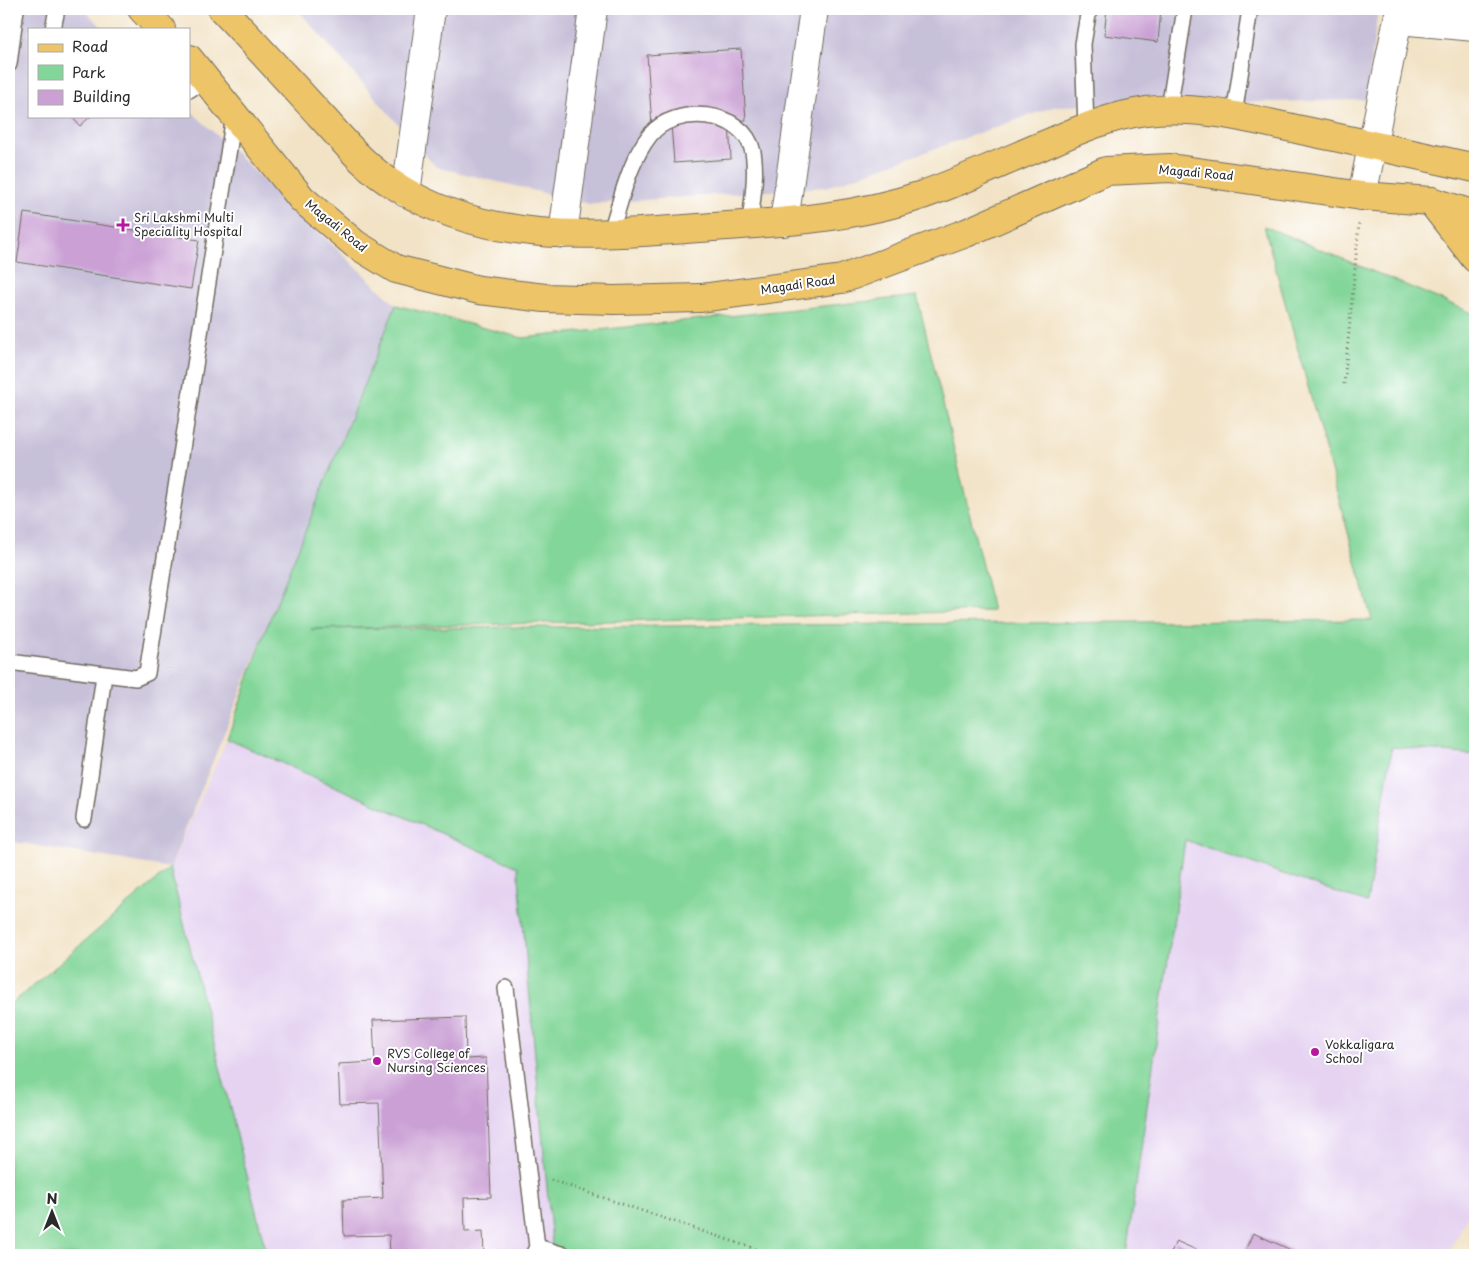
<svg xmlns="http://www.w3.org/2000/svg" width="1484" height="1264" viewBox="0 0 1484 1264" font-family="'Playpen Sans',sans-serif">
	<rect width="100%" height="100%" fill="#fff"/>
	<filter id="ink" filterUnits="userSpaceOnUse"><feTurbulence type="fractalNoise" baseFrequency=".02" numOctaves="2"/><feDisplacementMap in="SourceGraphic" scale="10" xChannelSelector="R" yChannelSelector="G"/><feConvolveMatrix kernelMatrix="1 2 1 2 8 2 1 2 1" color-interpolation-filters="sRGB"/></filter>
	<filter id="wash" filterUnits="userSpaceOnUse"><feTurbulence type="fractalNoise" baseFrequency=".0096" numOctaves="4" result="noise"/><feDisplacementMap in="SourceGraphic" scale="20" xChannelSelector="R" yChannelSelector="G"/><feGaussianBlur stdDeviation="1.12" result="paint"/><feColorMatrix in="noise" values="0 0 0 0 0 0 0 0 0 0 0 0 0 0 0 0 0 1.4 0 .05"/><feComposite in="paint" operator="in"/></filter>
	<g filter="url(#wash)">
		<rect width="100%" height="100%" fill="#f2e3c6"/>
		<g fill="#e5d3f1">
			<path d="M227,739L518,867L553,1255H267L170,868Z"/>
			<path d="M1392,747L1475,755V1202L1447,1255H1126L1185,839L1367,903Z"/>
		</g>
		<g fill="#c7c0d9">
			<path d="M9,9H83L104,29H29V116H189V109L396,305L170,868L9,841Z"/>
			<path d="M297,9H1378L1366,100L1056,106L826,187L589,204L436,167Z"/>
		</g>
		<g fill="#82d699" stroke="#568062">
			<path d="M1264,226L1475,314V755L1392,747L1367,903L1185,840L1126,1255H553L518,867L227,739L266,629L396,305L523,338L917,296L993,611L311,629L1372,620Z"/>
			<path d="M170,868L267,1255H9V1006Z"/>
		</g>
		<g id="blocks">
			<g fill="#cba1d5">
				<path d="M1107,9H1161L1158,42L1104,35Z"/>
				<path d="M741,49L746,120L729,121L731,159L674,163L671,124L652,126L647,55Z"/>
				<path d="M71,116H91L80,126Z"/>
				<path d="M24,213L199,240L191,289L17,262Z"/>
				<path d="M465,1017L466,1059L486,1058L491,1197L464,1198L465,1232L483,1231L484,1255H390L389,1235L344,1236L343,1200L383,1198L379,1103L340,1104L338,1064L375,1062L373,1020Z"/>
				<path d="M1253,1233L1298,1253L1297,1255H1243Z"/>
				<path d="M1176,1241L1208,1255H1170Z"/>
			</g>
		</g>
	</g>
	<g filter="url(#ink)">
		<use href="#blocks" fill-opacity="0" stroke="#716b61" stroke-width="1"/>
		<g fill="none" stroke-linecap="round" stroke-linejoin="round">
			<defs>
				<g id="service">
					<path d="M53,29L57,9"/>
					<path d="M9,64L16,9"/>
					<path d="M189,90L206,79"/>
					<path d="M1169,109L1185,9"/>
					<path d="M1234,115L1250,9"/>
					<path d="M1086,127L1083,44L1089,9"/>
					<path d="M610,234C621,202 628,163 650,135C674,105 743,108 753,152C757,175 752,201 750,224"/>
					<path d="M9,662L136,678L147,673L234,116"/>
					<path d="M84,819L104,675"/>
					<path d="M506,988L537,1247L533,1255"/>
					<path d="M537,1247L564,1255"/>
				</g>
				<g id="minor">
					<path d="M1399,20L1475,27"/>
					<path d="M406,193L431,9"/>
					<path d="M1362,196L1400,9"/>
					<path d="M784,222L814,9"/>
					<path d="M563,234L593,9"/>
				</g>
				<g id="primary">
					<path d="M142,9L161,29"/>
					<path d="M222,9C255,44 287,79 320,115C343,140 364,167 394,185C492,248 602,235 713,227C784,222 854,218 922,195C965,180 1007,160 1049,143C1080,129 1111,116 1146,111C1199,105 1249,119 1301,130C1359,142 1417,155 1475,168"/>
					<path d="M189,59L302,199L355,244L396,269L479,290L545,298L614,300L701,298L842,279L966,233L1106,171L1170,168L1362,196L1431,201L1475,215"/>
					<path d="M1431,201L1475,258"/>
				</g>
			</defs>
			<use href="#service" stroke="#716b61" stroke-width="18"/>
			<use href="#minor" stroke="#716b61" stroke-width="30"/>
			<use href="#primary" stroke="#716b61" stroke-width="30"/>
			<g stroke="#716b61" stroke-width="3" stroke-dasharray="1 4" stroke-linecap="butt">
				<path d="M1344,384L1359,224"/>
				<path d="M551,1180L773,1255"/>
			</g>
			<use href="#service" stroke="#fff" stroke-width="15"/>
			<use href="#minor" stroke="#fff" stroke-width="28"/>
			<use href="#primary" stroke="#eec469" stroke-width="28"/>
		</g>
	</g>
	<g fill="#b5179e" stroke="#fff" stroke-width="2">
		<path d="M120.5 217.5h5v5h5v5h-5v5h-5v-5h-5v-5h5z"/>
		<circle cx="1315" cy="1052" r="5"/>
		<circle cx="377" cy="1061" r="5"/>
	</g>
	<g text-anchor="middle" stroke-width="4" stroke-linejoin="round" paint-order="stroke">
		<g font-size="12" fill="#2b2b2b" stroke="#fff">
			<text transform="translate(1196 173) rotate(5)" y="4">Magadi Road</text>
			<text transform="translate(336 226) rotate(39)" y="4">Magadi Road</text>
			<text transform="translate(798 285) rotate(-8)" y="4">Magadi Road</text>
		</g>
		<g font-size="12" fill="#2b2b2b" stroke="#fff" text-anchor="start">
			<text x="134" y="222">Sri Lakshmi Multi<tspan x="134" dy="14">Speciality Hospital</tspan></text>
			<text x="1325" y="1049">Vokkaligara<tspan x="1325" dy="14">School</tspan></text>
			<text x="387" y="1058">RVS College of<tspan x="387" dy="14">Nursing Sciences</tspan></text>
		</g>
	</g>
	<rect width="1484" height="1264" fill="none" stroke="#fff" stroke-width="30"/>
	<rect x="28" y="28" width="162" height="90" fill="#ffffff" stroke="#aaaaaa"/>
	<rect x="38" y="44" width="25" height="8" fill="#eec469" stroke="#aaaaaa"/>
	<text x="72" y="52" font-size="15" fill="#2b2b2b">Road</text>
	<rect x="38" y="65" width="25" height="15" fill="#82d699" stroke="#aaaaaa"/>
	<text x="72" y="78" font-size="15" fill="#2b2b2b">Park</text>
	<rect x="38" y="90" width="25" height="15" fill="#cba1d5" stroke="#aaaaaa"/>
	<text x="72" y="102" font-size="15" fill="#2b2b2b">Building</text>
	<g transform="translate(52 1212)" stroke="#ffffff" stroke-width="4" paint-order="stroke">
	<path d="M0-4L9 19L0 12L-9 19Z" fill="#2b2b2b"/>
	<text y="-8" font-size="14" font-weight="bold" text-anchor="middle" fill="#2b2b2b">N</text>
	</g>
</svg>
